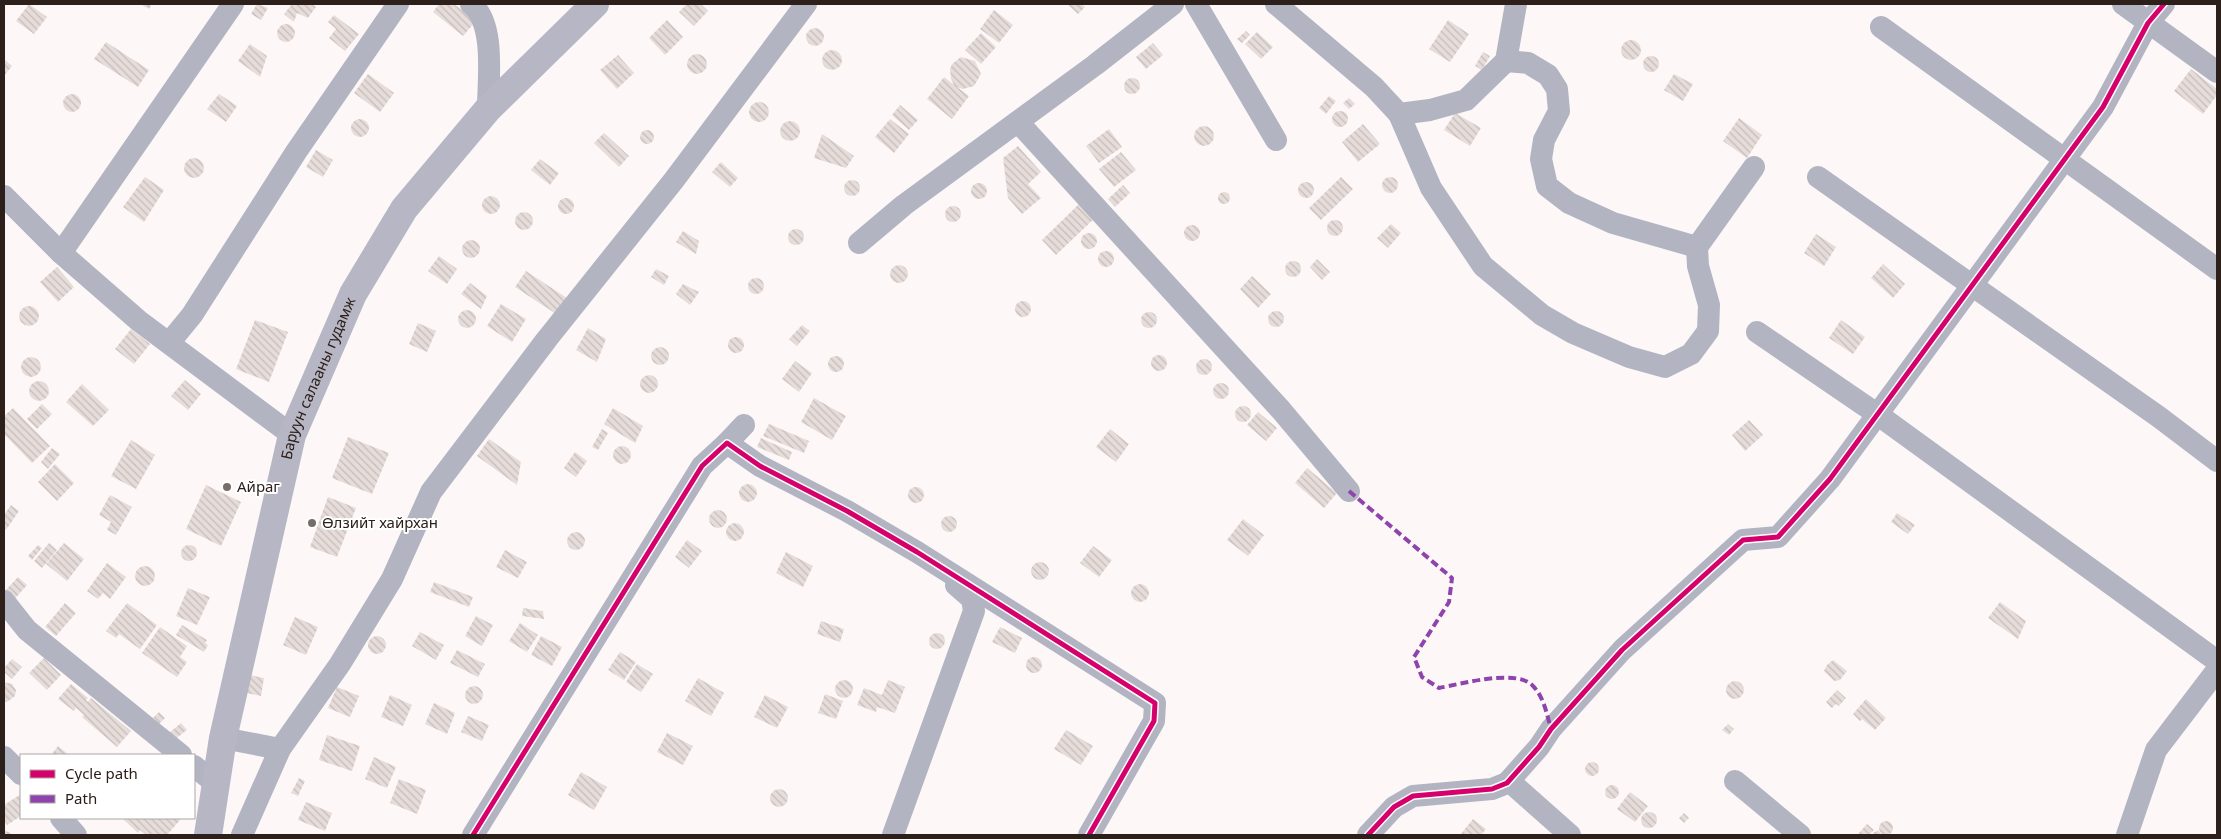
<svg xmlns="http://www.w3.org/2000/svg" width="2221" height="839" viewBox="0 0 2221 839" font-family="'Noto Sans',sans-serif">
	<defs>
		<pattern id="building-back-hatch" width="6" height="6" patternUnits="userSpaceOnUse" patternTransform="scale(1.25)"><rect width="6" height="6" fill="#e6ddda"/><path d="M-1 5l2 2M0 0l6 6M5-1l2 2" fill="none" stroke="#c6bdba"/></pattern>
	</defs>
	<rect width="100%" height="100%" fill="#fdf8f7"/>
	<g fill="url(#building-back-hatch)">
		<path d="M29,4L47,17L34,34L16,21Z"/>
		<path d="M140,4H152L149,9Z"/>
		<path d="M257,4L268,8L261,20L251,14Z"/>
		<path d="M292,4H312L316,7L308,18L297,13L294,22L284,14Z"/>
		<path d="M439,4H454L476,21L463,36L433,12Z"/>
		<path d="M687,4H701L708,11L694,26L679,12Z"/>
		<path d="M1067,4H1081L1085,7L1078,14Z"/>
		<path d="M994,10L1013,25L999,43L980,29Z"/>
		<path d="M334,15L359,34L345,51L329,38L336,29L328,22Z"/>
		<path d="M667,20L683,37L665,55L649,38Z"/>
		<path d="M1448,20L1469,34L1450,62L1429,49Z"/>
		<circle cx="286" cy="33" r="9"/>
		<circle cx="815" cy="37" r="9"/>
		<path d="M1246,31L1250,35L1242,43L1237,39Z"/>
		<path d="M1257,32L1273,47L1261,59L1245,44Z"/>
		<path d="M981,33L996,47L981,64L965,50Z"/>
		<circle cx="1631" cy="50" r="10"/>
		<path d="M106,42L149,70L138,87L94,59Z"/>
		<path d="M1153,43L1163,55L1146,69L1136,57Z"/>
		<path d="M250,44L267,56L260,77L238,61Z"/>
		<circle cx="832" cy="60" r="10"/>
		<path d="M1483,52L1490,56L1482,70L1475,66Z"/>
		<circle cx="697" cy="64" r="10"/>
		<path d="M618,55L634,73L617,89L600,70Z"/>
		<circle cx="1651" cy="64" r="8"/>
		<path d="M961,57L975,61L981,74L974,86L963,89L957,87L969,96L952,119L927,99L944,77L954,85L951,79L950,69L952,64Z"/>
		<path d="M4,59L12,66L4,76Z"/>
		<path d="M2191,69L2217,89V95L2203,114L2174,91Z"/>
		<path d="M368,74L394,93L380,112L354,93Z"/>
		<path d="M1674,74L1693,84L1683,101L1664,90Z"/>
		<circle cx="1132" cy="86" r="8"/>
		<path d="M219,94L237,106L226,122L207,109Z"/>
		<circle cx="72" cy="103" r="9"/>
		<path d="M1329,96L1336,101L1326,114L1319,108Z"/>
		<path d="M1349,98L1355,104L1349,109L1343,103Z"/>
		<circle cx="759" cy="112" r="10"/>
		<path d="M900,105L918,120L909,130L892,115Z"/>
		<circle cx="1340" cy="119" r="8"/>
		<path d="M1455,113L1481,128L1470,146L1444,130Z"/>
		<path d="M1739,118L1762,135L1747,158L1723,141Z"/>
		<circle cx="360" cy="128" r="9"/>
		<path d="M890,119L909,134L894,153L875,137Z"/>
		<circle cx="790" cy="131" r="10"/>
		<path d="M1363,124L1380,144L1358,162L1342,142Z"/>
		<circle cx="1204" cy="136" r="10"/>
		<path d="M1109,129L1122,147L1099,163L1086,146Z"/>
		<circle cx="647" cy="137" r="7"/>
		<path d="M604,133L629,156L619,167L594,143Z"/>
		<path d="M822,134L854,156L846,168L814,158Z"/>
		<path d="M1018,146L1041,172L1028,184L1041,198L1022,214L1008,198L1003,158Z"/>
		<path d="M316,150L333,160L323,177L306,167Z"/>
		<path d="M1121,152L1136,170L1114,187L1099,169Z"/>
		<circle cx="194" cy="168" r="10"/>
		<path d="M540,159L559,173L550,185L531,170Z"/>
		<path d="M721,162L738,178L730,187L712,172Z"/>
		<path d="M145,177L164,190L144,222L123,207Z"/>
		<path d="M1341,177L1353,189L1321,220L1309,208Z"/>
		<circle cx="1390" cy="185" r="8"/>
		<circle cx="852" cy="188" r="8"/>
		<circle cx="1306" cy="190" r="8"/>
		<circle cx="979" cy="191" r="8"/>
		<path d="M1123,185L1130,193L1115,207L1108,199Z"/>
		<circle cx="1224" cy="198" r="6"/>
		<circle cx="491" cy="205" r="9"/>
		<circle cx="566" cy="206" r="8"/>
		<path d="M1080,203L1095,218L1056,255L1042,240Z"/>
		<circle cx="953" cy="214" r="8"/>
		<circle cx="524" cy="221" r="9"/>
		<circle cx="1335" cy="228" r="8"/>
		<path d="M1391,224L1401,233L1388,248L1377,238Z"/>
		<circle cx="1192" cy="233" r="8"/>
		<circle cx="796" cy="237" r="8"/>
		<path d="M683,231L699,241L696,254L676,242Z"/>
		<circle cx="1089" cy="241" r="8"/>
		<path d="M1816,234L1836,247L1824,266L1804,253Z"/>
		<circle cx="471" cy="249" r="9"/>
		<circle cx="1106" cy="259" r="8"/>
		<path d="M439,256L457,269L447,284L428,271Z"/>
		<path d="M1317,259L1330,272L1322,280L1310,267Z"/>
		<circle cx="1293" cy="269" r="8"/>
		<path d="M1883,264L1905,284L1893,298L1871,278Z"/>
		<circle cx="899" cy="274" r="9"/>
		<path d="M57,267L74,287L58,302L40,282Z"/>
		<path d="M656,269L669,276L664,285L651,277Z"/>
		<path d="M526,271L567,298L556,314L515,287Z"/>
		<path d="M1252,276L1271,294L1258,308L1240,289Z"/>
		<circle cx="756" cy="286" r="8"/>
		<path d="M470,283L487,296L481,309L461,294Z"/>
		<path d="M683,284L699,292L690,305L676,294Z"/>
		<circle cx="1023" cy="309" r="8"/>
		<path d="M501,304L526,319L512,342L487,326Z"/>
		<circle cx="29" cy="316" r="10"/>
		<circle cx="467" cy="319" r="9"/>
		<circle cx="1276" cy="319" r="8"/>
		<circle cx="1149" cy="320" r="8"/>
		<path d="M255,320L288,332L269,382L236,369Z"/>
		<path d="M1841,320L1865,337L1853,354L1829,338Z"/>
		<path d="M418,323L436,331L427,352L409,344Z"/>
		<path d="M802,325L810,331L797,346L789,339Z"/>
		<path d="M588,328L606,339L597,362L576,350Z"/>
		<path d="M131,329L150,344L134,364L115,349Z"/>
		<circle cx="736" cy="345" r="8"/>
		<circle cx="660" cy="356" r="9"/>
		<circle cx="1159" cy="363" r="8"/>
		<circle cx="836" cy="364" r="8"/>
		<circle cx="31" cy="367" r="10"/>
		<circle cx="1204" cy="367" r="8"/>
		<path d="M795,361L812,373L799,392L782,379Z"/>
		<circle cx="649" cy="384" r="9"/>
		<path d="M185,380L201,394L188,410L171,396Z"/>
		<circle cx="39" cy="391" r="10"/>
		<circle cx="1221" cy="391" r="8"/>
		<path d="M82,384L109,410L93,426L66,402Z"/>
		<path d="M814,398L846,416L832,440L801,422Z"/>
		<path d="M42,404L52,414L37,429L27,419Z"/>
		<circle cx="1243" cy="414" r="8"/>
		<path d="M13,408L50,446L32,463L4,434V416Z"/>
		<path d="M613,408L643,426L635,443L604,424Z"/>
		<path d="M1258,412L1277,428L1266,441L1247,425Z"/>
		<path d="M1749,420L1763,435L1745,451L1732,435Z"/>
		<path d="M769,424L809,441L804,453L763,436Z"/>
		<path d="M602,429L608,433L598,450L592,447Z"/>
		<path d="M1110,429L1129,444L1116,462L1096,447Z"/>
		<path d="M348,437L389,453L372,494L332,478Z"/>
		<path d="M761,438L792,452L789,460L757,447Z"/>
		<path d="M489,439L521,462L517,485L477,456Z"/>
		<path d="M131,440L155,455L136,489L111,476Z"/>
		<circle cx="622" cy="455" r="9"/>
		<path d="M52,448L60,454L48,469L41,462Z"/>
		<path d="M575,452L587,461L576,477L564,468Z"/>
		<path d="M55,464L74,483L57,501L38,482Z"/>
		<path d="M1307,468L1337,493L1324,508L1295,483Z"/>
		<circle cx="748" cy="493" r="9"/>
		<path d="M206,485L241,502L221,546L186,529Z"/>
		<circle cx="916" cy="495" r="8"/>
		<path d="M110,495L132,507L116,535L107,530L111,522L99,515Z"/>
		<path d="M328,497L356,508L337,557L310,547Z"/>
		<path d="M11,505L19,511L6,530L4,528V515Z"/>
		<circle cx="718" cy="519" r="9"/>
		<path d="M1897,513L1915,525L1908,534L1891,522Z"/>
		<circle cx="949" cy="524" r="8"/>
		<path d="M1243,519L1264,535L1248,556L1227,540Z"/>
		<circle cx="735" cy="532" r="9"/>
		<circle cx="576" cy="541" r="9"/>
		<path d="M687,540L702,551L689,568L675,557Z"/>
		<path d="M49,543L57,550L42,568L34,561Z"/>
		<path d="M64,543L84,559L67,581L46,564Z"/>
		<path d="M38,545L42,548L32,560L28,556Z"/>
		<circle cx="189" cy="553" r="8"/>
		<path d="M1093,546L1112,560L1099,577L1080,563Z"/>
		<path d="M505,550L527,562L518,578L496,567Z"/>
		<path d="M786,552L813,566L803,587L776,573Z"/>
		<circle cx="1040" cy="571" r="9"/>
		<path d="M107,563L126,577L110,599L103,593L98,599L87,591Z"/>
		<circle cx="145" cy="576" r="10"/>
		<path d="M18,577L27,585L12,602L4,592Z"/>
		<path d="M434,582L473,597L469,607L430,592Z"/>
		<circle cx="1140" cy="593" r="9"/>
		<path d="M188,588L210,597L197,625L176,616Z"/>
		<path d="M2000,602L2026,621L2018,639L1988,618Z"/>
		<path d="M65,603L76,613L56,636L45,627Z"/>
		<path d="M127,603L157,625L140,649L119,634L116,638L106,631Z"/>
		<path d="M523,608L543,611L544,619L522,616Z"/>
		<path d="M476,616L493,625L482,646L465,636Z"/>
		<path d="M295,617L318,627L306,655L283,645Z"/>
		<path d="M821,621L844,629L840,642L817,634Z"/>
		<path d="M520,623L538,635L527,652L509,641Z"/>
		<path d="M182,625L207,640L205,643L208,645L204,652L176,635Z"/>
		<path d="M160,627L187,646L180,657L187,662L177,677L142,653Z"/>
		<path d="M1000,627L1022,638L1015,653L992,642Z"/>
		<path d="M420,632L444,645L436,660L412,646Z"/>
		<circle cx="937" cy="641" r="8"/>
		<path d="M541,636L562,647L552,666L531,655Z"/>
		<circle cx="377" cy="645" r="9"/>
		<path d="M457,650L485,664L478,677L450,663Z"/>
		<path d="M620,652L636,662L624,680L608,670Z"/>
		<circle cx="1034" cy="665" r="8"/>
		<path d="M44,658L61,675L47,690L29,673Z"/>
		<path d="M12,659L22,667L12,679L4,672V668Z"/>
		<path d="M1833,660L1847,671L1840,680L1834,681L1824,671L1827,665Z"/>
		<path d="M637,664L653,674L641,692L626,682Z"/>
		<path d="M245,674L264,678L261,696L242,692Z"/>
		<path d="M698,678L724,693L711,716L685,701Z"/>
		<path d="M888,680L905,687L895,713L877,707L876,712L857,705L864,688L882,695Z"/>
		<circle cx="844" cy="689" r="9"/>
		<circle cx="1735" cy="690" r="9"/>
		<path d="M4,682L12,684L16,690L15,696L7,702H4Z"/>
		<path d="M71,684L88,698L86,700L88,702L91,698L131,731L117,747L82,717L84,715L76,708L74,711L58,699Z"/>
		<circle cx="474" cy="695" r="9"/>
		<path d="M337,687L359,696L350,717L328,708Z"/>
		<path d="M1837,690L1846,698L1839,706L1836,704L1832,708L1826,702Z"/>
		<path d="M825,694L843,701L836,719L818,713Z"/>
		<path d="M390,695L412,705L403,726L381,717Z"/>
		<path d="M765,695L788,707L777,728L754,717Z"/>
		<path d="M1866,699L1886,718L1875,730L1862,719L1860,721L1853,714Z"/>
		<path d="M434,703L455,713L447,734L425,724Z"/>
		<path d="M159,712L165,718L159,724L153,718Z"/>
		<path d="M468,716L489,725L482,741L461,732Z"/>
		<path d="M181,723L187,730L174,740L169,733Z"/>
		<path d="M1728,724L1734,729L1729,735L1722,730Z"/>
		<path d="M1066,730L1093,746L1081,765L1054,749Z"/>
		<path d="M667,733L693,746L683,765L657,752Z"/>
		<path d="M327,735L360,746L352,771L319,760Z"/>
		<path d="M58,746L69,755H51Z"/>
		<path d="M374,757L396,767L387,788L365,779Z"/>
		<circle cx="1592" cy="769" r="7"/>
		<path d="M581,772L607,787L594,810L568,795Z"/>
		<path d="M299,778L305,781L298,796L291,793Z"/>
		<path d="M399,779L426,790L417,814L390,803Z"/>
		<circle cx="1612" cy="792" r="7"/>
		<circle cx="779" cy="798" r="9"/>
		<path d="M1630,792L1648,806L1635,822L1617,809Z"/>
		<path d="M21,794V816L7,825L4,820V805Z"/>
		<path d="M306,802L332,813L325,831L298,820Z"/>
		<circle cx="1649" cy="820" r="8"/>
		<path d="M1684,813L1689,818L1684,823L1679,818Z"/>
		<path d="M124,818H178L180,820L167,835H146L140,830L138,833L123,819Z"/>
		<path d="M1473,819L1486,829L1481,835H1460Z"/>
		<circle cx="1886" cy="828" r="7"/>
		<path d="M1867,824L1874,830L1869,835H1857Z"/>
		<path d="M1878,830L1882,835H1874L1873,833Z"/>
		<path d="M4,831L9,832L12,835H4Z"/>
	</g>
	<g fill="none" stroke-linecap="round" stroke-linejoin="round">
		<g stroke="#b2b4c2" stroke-width="22">
			<path d="M471,4C496,23 488,80 488,109"/>
			<path d="M1196,4L1276,140"/>
			<path d="M1276,4L1374,87L1399,114L1431,188L1483,266L1542,315L1573,333L1629,357L1665,367L1691,354L1708,331L1709,305L1698,266L1697,247L1754,167"/>
			<path d="M2123,4L2217,72"/>
			<path d="M1881,27L2217,269"/>
			<path d="M1506,61L1528,63L1548,75L1557,89L1559,111L1544,140L1541,159L1547,186L1569,203L1613,223L1697,247"/>
			<path d="M1399,114L1430,110L1466,100L1506,61L1516,4"/>
			<path d="M1018,122L1281,410L1349,491"/>
			<path d="M1818,177L2159,417L2217,461"/>
			<path d="M4,196L61,253L139,321L292,435"/>
			<path d="M859,243L904,205L1095,65L1173,4"/>
			<path d="M61,253L233,4"/>
			<path d="M1757,332L1877,414L2217,661"/>
			<path d="M169,343L192,315L296,152L398,4"/>
			<path d="M727,443L744,425"/>
			<path d="M4,601L27,630L181,755"/>
			<path d="M223,738L280,749"/>
			<path d="M4,757L21,774"/>
			<path d="M194,766L216,784"/>
			<path d="M1509,781L1570,835"/>
			<path d="M1735,781L1800,835"/>
			<path d="M61,818L76,835"/>
			<path d="M242,835L280,749L340,664L392,579L431,492L547,339L674,180L806,4"/>
			<path d="M473,835L702,466L727,443L760,466L847,511L917,552L1155,703L1154,721L1089,835"/>
			<path d="M893,835L974,611L972,599L956,585"/>
			<path d="M1368,835L1394,807L1413,796L1492,789L1507,783L1539,747L1551,729L1622,650L1743,540L1778,537L1830,479L2103,107L2148,23L2164,4"/>
			<path d="M2127,835L2156,750L2217,670"/>
		</g>
		<path stroke="#b6b6c4" stroke-width="28" id="s1" d="M208,835L223,738L292,435L353,294L404,209L488,109L595,4"/>
		<path stroke="#8e44ad" stroke-width="4" stroke-dasharray="8 4" stroke-linecap="butt" d="M1349,491L1452,578L1449,602L1414,657L1422,677L1439,688C1461,684 1517,668 1533,686C1544,697 1547,715 1551,729"/>
		<defs>
			<g id="cycleway">
				<path d="M473,835L702,466L727,443L760,466L847,511L917,552L1155,703L1154,721L1089,835"/>
				<path d="M1368,835L1394,807L1413,796L1492,789L1507,783L1539,747L1551,729L1622,650L1743,540L1778,537L1830,479L2103,107L2148,23L2164,4"/>
			</g>
		</defs>
		<use href="#cycleway" stroke="#fff" stroke-width="8"/>
		<use href="#cycleway" stroke="#d6006c" stroke-width="5"/>
	</g>
	<g fill="#766c68" stroke="#fff" stroke-width="2">
		<circle cx="227" cy="487" r="5"/>
		<circle cx="312" cy="523" r="5"/>
	</g>
	<g text-anchor="middle" stroke-width="4" stroke-linejoin="round" paint-order="stroke">
		<g font-size="15" fill="#2d201b" stroke="#fff">
			<text dy="5" stroke="none"><textPath href="#s1" startOffset="471">Баруун салааны гудамж</textPath></text>
		</g>
		<g font-size="15" fill="#2d201b" stroke="#fff" text-anchor="start">
			<text x="237" y="492">Айраг</text>
			<text x="322" y="528">Өлзийт хайрхан</text>
		</g>
	</g>
	<rect width="2221" height="839" fill="none" stroke="#2d201b" stroke-width="10"/>
	<rect x="20" y="754" width="175" height="65" fill="#ffffff" stroke="#aba6a4"/>
	<rect x="30" y="770" width="25" height="8" fill="#d6006c" stroke="#aba6a4"/>
	<text x="65" y="779" font-size="15" fill="#2d201b">Cycle path</text>
	<rect x="30" y="795" width="25" height="8" fill="#8e44ad" stroke="#aba6a4"/>
	<text x="65" y="804" font-size="15" fill="#2d201b">Path</text>
</svg>
